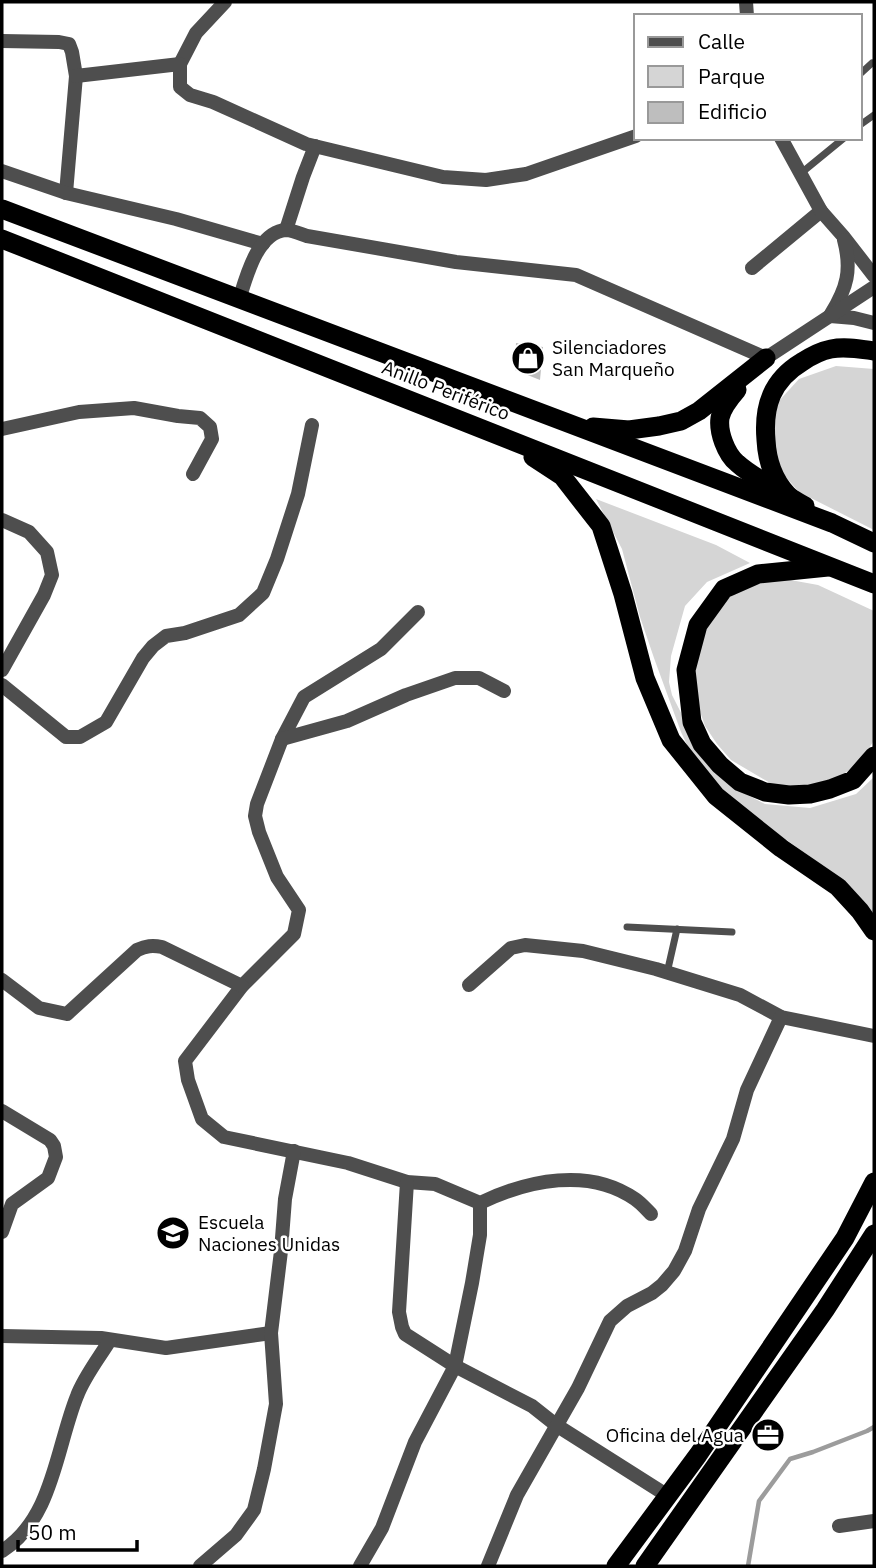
<svg xmlns="http://www.w3.org/2000/svg" width="876" height="1568" viewBox="0 0 876 1568" font-family="'IBM Plex Sans',sans-serif">
	<rect width="100%" height="100%" fill="#fff"/>
	<g fill="#d5d5d5">
		<path d="M836,366L874,369V530L799,492L776,466L772,433L778,402L799,379Z"/>
		<path d="M596,499L716,545L750,563L707,582L685,606L671,656L669,682L672,695L707,764L734,788L765,804L810,808L856,794L874,777V919L833,873L750,814L698,768L681,732L654,658L640,617L622,549Z"/>
		<path d="M785,579L818,585L874,611L873,742L858,764L826,786H775L731,760L717,744L705,726L694,694V663L701,636L718,608L735,593L756,583Z"/>
	</g>
	<g fill="none" stroke-linecap="round" stroke-linejoin="round">
		<path stroke="#9c9c9c" stroke-width="4.5" d="M748,1566L759,1501L790,1459L813,1452L867,1431L874,1427"/>
	</g>
	<path fill="#bebebe" d="M516,343L543,347L540,380L515,370Z"/>
	<g fill="none" stroke-linecap="round" stroke-linejoin="round">
		<g stroke="#4e4e4e" stroke-width="7">
			<path d="M860,74L872,63"/>
			<path d="M860,125L874,115"/>
			<path d="M800,174L844,138"/>
			<path d="M627,927L732,932"/>
			<path d="M667,973L677,929"/>
		</g>
		<g stroke="#4e4e4e" stroke-width="14">
			<path d="M225,2L196,33L180,64V87L190,95L213,102L306,144L443,177L486,180L526,174L636,136"/>
			<path d="M2,41L59,42L69,44L72,52L76,76L66,193"/>
			<path d="M76,76L180,64"/>
			<path d="M2,171L66,193L176,219L263,244"/>
			<path d="M286,230L303,177L315,146"/>
			<path d="M752,268L821,211"/>
			<path d="M239,300C246,278 257,232 286,230C292,230 301,234 307,236L456,262L576,275L766,358"/>
			<path d="M2,429L79,412L134,408L178,416L200,418L210,427L212,439L193,474"/>
			<path d="M2,520L29,532L47,552L52,575L44,595L2,670"/>
			<path d="M418,612L381,649L304,697L282,739L257,804L255,816L259,832L277,877L299,910L294,934L242,986L185,1061L188,1080L202,1119L224,1137L348,1163L407,1182L435,1184L480,1203C528,1180 589,1167 635,1199C641,1203 646,1209 651,1214"/>
			<path d="M2,685L66,737H80L106,722L143,658L153,646L166,636L185,633L239,615L263,593L277,559L298,494L312,425"/>
			<path d="M282,739L347,721L406,695L455,678H479L504,691"/>
			<path d="M2,980L39,1008L67,1014L137,950C146,946 152,945 162,947L242,986"/>
			<path d="M469,985L511,948L525,945L583,951L656,969L740,995L781,1017L874,1036"/>
			<path d="M2,1111L50,1140L54,1146L56,1157L48,1178L12,1204L2,1232"/>
			<path d="M407,1182L399,1312L402,1327L405,1334L455,1366L532,1406L556,1425L668,1496"/>
			<path d="M2,1336L101,1338L166,1348L271,1333"/>
			<path d="M839,1526L874,1521"/>
			<path d="M2,1551C53,1519 56,1448 77,1396C84,1377 99,1358 110,1340"/>
			<path d="M200,1566L236,1535L254,1510L264,1469L276,1404L271,1333L281,1251L285,1199L294,1151"/>
			<path d="M360,1566L382,1528L415,1442L455,1366L472,1283L480,1235V1203"/>
			<path d="M488,1566L517,1495L578,1388L610,1321L627,1306L652,1293L662,1285L674,1271L685,1251L699,1209L733,1139L747,1090L781,1017"/>
		</g>
		<g stroke="#4e4e4e" stroke-width="14">
			<path d="M746,2L747,16"/>
			<path d="M781,138L821,211L843,236L874,276"/>
			<path d="M831,314C847,288 852,270 844,240"/>
			<path d="M830,316L854,318L874,323"/>
			<path d="M766,358L874,287"/>
		</g>
		<g stroke="#000" stroke-width="19">
			<path d="M2,209L832,523L874,543"/>
			<path d="M2,239L874,584"/>
			<path d="M737,390C730,398 722,408 720,418C718,432 726,454 737,463C750,475 768,484 783,493"/>
			<path d="M593,427L629,430L659,426L681,421L699,411L766,358"/>
			<path d="M533,457L562,476L601,526L623,594L645,678L671,740L716,796L781,848L838,887L860,911L874,931"/>
			<path d="M805,506C799,502 791,499 787,494C773,479 767,459 766,440C763,406 772,380 802,362C811,356 821,351 831,349C845,346 860,349 874,351"/>
			<path d="M828,567L758,574L724,589L698,625L686,670L692,722L702,744L720,765L740,782L765,792L789,795L810,794L830,789L853,780L874,756"/>
			<path d="M616,1566L698,1455L845,1238L874,1182"/>
			<path d="M645,1566L825,1310L874,1234"/>
		</g>
	</g>
	<defs>
		<symbol id="shop-disc" viewBox="-11 -11 22 22"><circle r="9.5" fill="#000" stroke="#fff"/><path d="M-5-2.5h2.3a2.7 3.5 0 0 1 5.4 0H5L5.5 6h-11ZM-1.5-2.5h3a1.5 2.3 0 0 0-3 0Z" fill="#fff"/></symbol>
		<symbol id="school-disc" viewBox="-11 -11 22 22"><circle r="9.5" fill="#000" stroke="#fff"/><path d="M0-5L7-2L0 1L-7-2ZM-4 1L0 2.5L4 1V4Q0 6-4 4Z" fill="#fff"/></symbol>
		<symbol id="office-disc" viewBox="-11 -11 22 22"><circle r="9.5" fill="#000" stroke="#fff"/><path d="M-6-3h4V-5.5h4V-3h4V5H-6ZM-1-4.5V-3h2v-1.5ZM-6 0V1H6V0Z" fill="#fff"/></symbol>
	</defs>
	<g fill-rule="evenodd">
		<use href="#shop-disc" x="509" y="339" width="38" height="38"/>
		<use href="#school-disc" x="154" y="1214" width="38" height="38"/>
		<use href="#office-disc" x="749" y="1416" width="38" height="38"/>
	</g>
	<g text-anchor="middle" stroke-width="5" stroke-linejoin="round" paint-order="stroke">
		<g font-size="19" fill="#000" stroke="#fff" text-anchor="start">
			<text x="552" y="354">Silenciadores<tspan x="552" dy="22">San Marqueño</tspan></text>
			<text x="198" y="1229">Escuela<tspan x="198" dy="22">Naciones Unidas</tspan></text>
			<text x="744" y="1442" text-anchor="end">Oficina del Agua</text>
		</g>
		<g font-size="19" fill="#000" stroke="#fff">
			<text transform="translate(446 390) rotate(21)" y="7">Anillo Periférico</text>
		</g>
	</g>
	<rect width="876" height="1568" fill="none" stroke="#000000" stroke-width="7"/>
	<rect x="634" y="14" width="228" height="126" fill="#ffffff" stroke="#999999" stroke-width="2"/>
	<rect x="648" y="37" width="35" height="10" fill="#4e4e4e" stroke="#999999" stroke-width="2"/>
	<text x="698" y="49" font-size="21" fill="#000000">Calle</text>
	<rect x="648" y="66" width="35" height="21" fill="#d5d5d5" stroke="#999999" stroke-width="2"/>
	<text x="698" y="84" font-size="21" fill="#000000">Parque</text>
	<rect x="648" y="102" width="35" height="21" fill="#bebebe" stroke="#999999" stroke-width="2"/>
	<text x="698" y="119" font-size="21" fill="#000000">Edificio</text>
	<path d="M18 1540v10h119v-10" fill="none" stroke="#000000" stroke-width="3.5"/>
	<text x="28" y="1540" font-size="21" fill="#000000" stroke="#ffffff" stroke-width="5" paint-order="stroke">50 m</text>
</svg>
